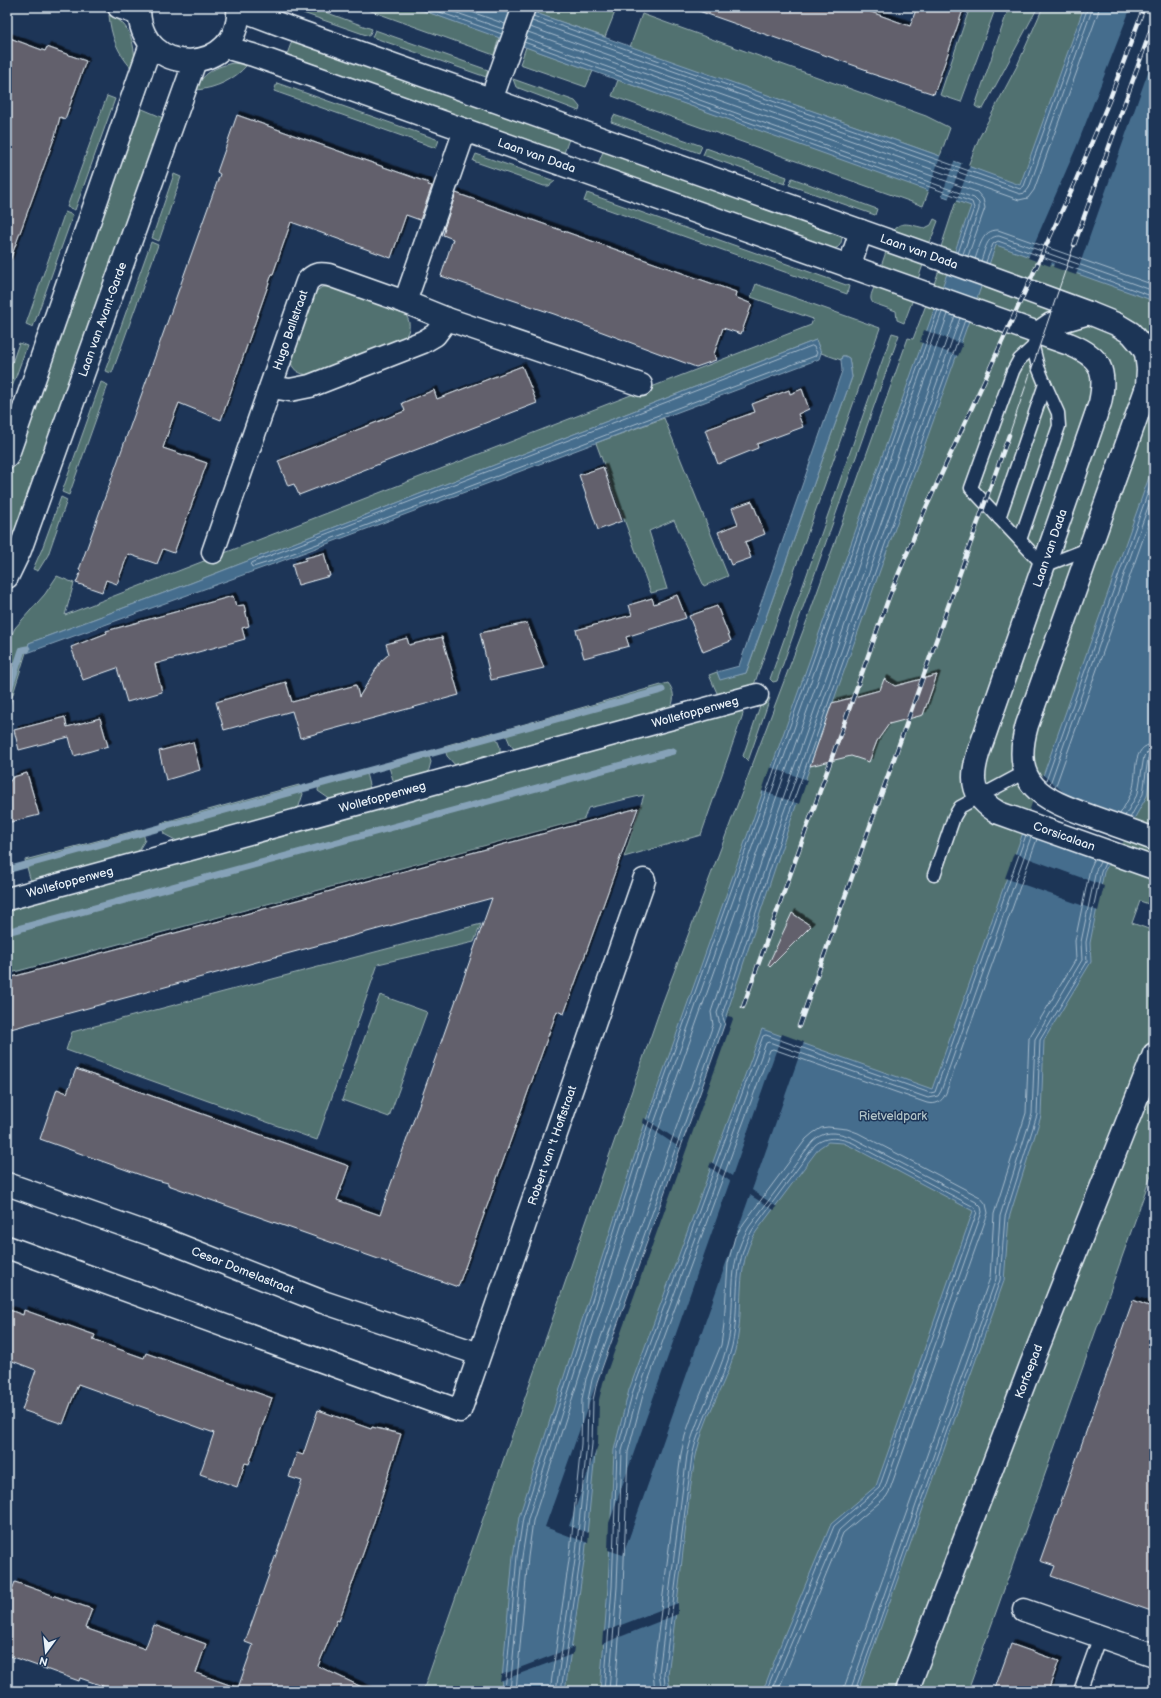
<svg xmlns="http://www.w3.org/2000/svg" width="1161" height="1698" viewBox="0 0 1161 1698" font-family="'Balsamiq Sans',sans-serif">
	<defs>
		<filter id="shadow"><feDropShadow dx="3.5" dy="-3.5" stdDeviation="0" flood-color="#0009"/></filter>
	</defs>
	<rect width="100%" height="100%" fill="#1d3557"/>
	<filter id="ink" filterUnits="userSpaceOnUse"><feTurbulence type="fractalNoise" baseFrequency=".025" numOctaves="2"/><feDisplacementMap in="SourceGraphic" scale="8" xChannelSelector="R" yChannelSelector="G"/><feConvolveMatrix kernelMatrix="1 2 1 2 8 2 1 2 1" color-interpolation-filters="sRGB"/></filter>
	<g filter="url(#ink)">
		<g fill="#517170" stroke="#9cb1b4">
			<path d="M311,7L372,29L369,36L303,13L305,8L303,7Z"/>
			<path d="M360,7H413L499,37L494,55Z"/>
			<path d="M540,7H617L605,37L538,14Z"/>
			<path d="M970,7H996L961,102L940,95Z"/>
			<path d="M1009,7H1038L983,109L978,108L975,106Z"/>
			<path d="M1043,7H1154V826L1151,825L1144,845L1154,849V860L1134,872L1154,880V906L1140,901L1132,923L1154,931V1167L968,1691H423L662,1004L809,615L908,338L913,339L946,252L940,250L956,201L963,203L975,169L968,166L979,138L1017,66Z"/>
			<path d="M642,14L926,116L950,128L940,156L630,47Z"/>
			<path d="M109,15C132,23 135,47 135,68L132,69C117,52 111,36 109,15Z"/>
			<path d="M375,30L488,70L486,77L372,37Z"/>
			<path d="M293,38L570,136L563,156L286,57Z"/>
			<path d="M526,47L593,71L586,87L520,64Z"/>
			<path d="M233,63L247,65C234,80 216,88 197,90C200,74 217,66 233,63Z"/>
			<path d="M513,79L575,101L580,107L579,111L516,87Z"/>
			<path d="M618,80L929,190L923,206L612,96Z"/>
			<path d="M277,83L439,140L436,148L274,91Z"/>
			<path d="M107,96L115,99L75,210L67,207Z"/>
			<path d="M140,108L166,119L7,560V482Z"/>
			<path d="M614,115L702,146L699,153L611,122Z"/>
			<path d="M706,148L787,177L785,184L703,155Z"/>
			<path d="M604,149L838,233L842,238C841,246 838,249 830,249L597,167Z"/>
			<path d="M476,154L555,181L549,186H544L473,161Z"/>
			<path d="M174,174L181,177L159,241L152,238Z"/>
			<path d="M792,178L877,209L875,215L789,185Z"/>
			<path d="M587,193L849,286L847,294L584,201Z"/>
			<path d="M65,212L73,215L33,327L26,324Z"/>
			<path d="M934,219L938,221L929,245L892,233C900,218 912,226 925,228L931,225Z"/>
			<path d="M151,242L158,245L112,373L105,371Z"/>
			<path d="M887,249L924,262L917,282L880,269Z"/>
			<path d="M756,284L880,328L754,685L723,697L717,693L709,675L717,672L720,679L746,673L852,377L849,358L845,356H842L841,360L821,353L816,340L191,583L29,643L7,713V644L15,628L45,594L57,576L74,583L65,615L811,325L813,319L751,297Z"/>
			<path d="M875,285L913,299L904,323L897,320L896,311L873,303C868,298 873,291 875,285Z"/>
			<path d="M322,287H330L404,313C411,320 411,331 404,338L310,375C300,375 290,369 291,359L315,292Z"/>
			<path d="M892,333L899,335L777,681L773,682L770,679Z"/>
			<path d="M19,343L27,346L7,401V377Z"/>
			<path d="M101,382L108,385L69,495L62,492Z"/>
			<path d="M664,418L728,576L704,586L674,520L649,531L667,589L651,593L596,443Z"/>
			<path d="M61,497L67,500L48,555L38,571L33,569L42,549Z"/>
			<path d="M668,683C674,690 675,699 671,707L515,750L510,744L504,730Z"/>
			<path d="M770,698L748,761L743,756L761,703L765,699Z"/>
			<path d="M742,709L743,714L701,835L624,857L644,795L588,808L584,819L7,974V909Z"/>
			<path d="M494,732L500,747V754L456,766L447,756L444,746Z"/>
			<path d="M428,753L431,762L428,773L394,783L388,764Z"/>
			<path d="M365,769L370,789L331,800L318,791L319,782Z"/>
			<path d="M299,785L303,794L298,809L179,842L164,834L161,823Z"/>
			<path d="M142,829L145,840L137,853L31,882L25,860Z"/>
			<path d="M481,924L474,942L378,964L317,1140L66,1050L72,1032Z"/>
			<path d="M380,995L427,1012L389,1117L342,1100Z"/>
		</g>
		<g fill="#456d8d" stroke="#86a2b8">
			<path d="M413,7H519L940,156L1020,185L1084,7H1154V301L996,245L791,820L726,1016L731,1019L601,1383L597,1400L596,1444L585,1555L565,1691H501L513,1556L519,1517L645,1123L971,206Z"/>
			<path d="M816,340L821,353L819,359L276,563L27,653L29,643L191,583Z"/>
			<path d="M842,356H845L849,358L852,377L746,673L720,680L717,672L739,666L842,371L841,360Z"/>
			<path d="M1154,463V748L1147,796L1104,872L1090,943L1091,962L1044,1040L1041,1116L1009,1218L1004,1281L858,1691H761L766,1683L783,1638L831,1524L876,1486L973,1211L852,1147L843,1143L828,1142L819,1148L756,1232C734,1268 745,1307 736,1347C728,1379 709,1408 700,1440C691,1470 689,1502 685,1533C680,1580 674,1627 668,1675L669,1683L672,1691H600L608,1587L614,1450L629,1390L762,1029L932,1089Z"/>
		</g>
		<g fill="#1d3557">
			<path d="M1131,7H1154V55L1076,275L1053,267L1054,263L1052,262L1050,266L1028,258L1076,148Z"/>
			<path d="M941,154L955,159L941,197L928,192Z"/>
			<path d="M962,162L970,165L956,203L948,200Z"/>
			<path d="M924,330L963,344L958,356L920,342Z"/>
			<path d="M770,767L807,780L799,804L762,791Z"/>
			<path d="M1042,774L1067,795L1136,819L1111,864L1022,832Z"/>
			<path d="M1014,853L1104,886L1098,911L1005,878Z"/>
			<path d="M732,1003L728,1016L732,1017L733,1019L603,1383L599,1400L598,1445L569,1526L589,1533L588,1543L545,1527L680,1148L643,1123L644,1118L682,1143Z"/>
			<path d="M782,1034L804,1042L752,1190L777,1207L774,1210L750,1195L623,1555L608,1550L609,1523L730,1181L709,1167L711,1162L732,1176Z"/>
			<path d="M678,1603V1614L602,1644L603,1632Z"/>
			<path d="M574,1647L573,1654L500,1681L501,1675Z"/>
		</g>
		<g fill="none" stroke-linecap="round" stroke-linejoin="round">
			<g stroke="#a7bccd" stroke-width="1">
				<path d="M425,7L502,34"/>
				<path d="M440,7L503,29"/>
				<path d="M458,7L505,24"/>
				<path d="M533,16L1020,189L1024,186L1088,7"/>
				<path d="M532,21L1020,194L1025,193L1029,188L1093,7"/>
				<path d="M530,27L1019,200L1028,198L1034,190L1098,13L1099,7"/>
				<path d="M528,32L977,192L983,199L985,208L968,256"/>
				<path d="M526,38L974,198L979,203V209L963,254"/>
				<path d="M524,42L972,202L974,208L958,253"/>
				<path d="M975,259C980,246 982,230 998,230L1154,285"/>
				<path d="M981,261C985,251 986,236 999,236L1154,291"/>
				<path d="M986,262L993,244L998,241L1154,297"/>
				<path d="M812,346L814,347L817,353L815,356L275,560L253,567L251,566L252,563Z"/>
				<path d="M1046,781L1154,475"/>
				<path d="M1050,784L1154,490"/>
				<path d="M1055,788L1154,508"/>
				<path d="M1120,814C1124,807 1129,799 1132,791C1138,776 1130,745 1154,744"/>
				<path d="M1125,816L1138,793L1144,756L1148,752L1154,750"/>
				<path d="M1130,818L1143,794L1148,758L1154,755"/>
				<path d="M505,1691L517,1556L523,1518L648,1124L938,310"/>
				<path d="M510,1691L522,1557L528,1519L653,1126L942,312"/>
				<path d="M516,1691L528,1557L533,1521L659,1128L948,314"/>
				<path d="M550,1691L570,1553L581,1444L582,1399L586,1379L713,1025L711,1012L777,815L955,316"/>
				<path d="M556,1691L576,1553L587,1444L588,1400L592,1380L720,1025L717,1013L782,817L960,318"/>
				<path d="M561,1691L581,1554L592,1444L593,1400L597,1382L725,1023L722,1015L787,819L965,320"/>
				<path d="M604,1691L612,1587L617,1451L633,1391L763,1036L766,1035L930,1093L935,1092L1026,835"/>
				<path d="M609,1691L617,1587L622,1451L638,1393L766,1043L769,1042L928,1098L938,1096L941,1091L1031,837"/>
				<path d="M615,1691L623,1588L628,1452L643,1395L770,1050L773,1049L927,1103C936,1105 942,1102 946,1093L1037,839"/>
				<path d="M655,1691L653,1673L681,1454L685,1436L693,1413L721,1345L724,1324L728,1263L735,1237L744,1223L806,1139L813,1133L821,1128L828,1127L847,1129L858,1133L980,1197L986,1204L988,1213L889,1492L886,1497L843,1533L778,1691"/>
				<path d="M662,1691L659,1673L687,1455C696,1416 717,1383 727,1346C738,1304 724,1267 749,1227L812,1142C825,1129 839,1132 855,1139L976,1202L981,1207L982,1212L884,1490L839,1530L771,1691"/>
				<path d="M667,1691L665,1684L664,1674L692,1456C701,1417 723,1384 732,1346C741,1306 730,1267 753,1229L815,1145C827,1135 840,1138 853,1143L974,1207L977,1212L879,1488L834,1526L766,1691"/>
				<path d="M844,1691L845,1685L990,1278L994,1214L1026,1113L1029,1038L1076,959L1075,941L1090,869L1094,860"/>
				<path d="M850,1691L996,1279L1000,1216L1032,1114L1035,1039L1082,960L1081,942L1096,870L1100,862"/>
				<path d="M855,1691L1000,1280L1005,1217L1037,1115L1040,1040L1087,962L1086,942L1101,872L1105,863"/>
			</g>
			<g stroke="#86a2b8" stroke-width="7">
				<path d="M7,696L22,650L27,649"/>
				<path d="M7,870L662,690"/>
				<path d="M7,932L673,751"/>
			</g>
		</g>
		<g fill="#62616c" stroke="#e8f1f8" filter="url(#shadow)">
			<path d="M697,7H857L910,26L917,7H964L934,94L866,72L867,70L696,10Z"/>
			<path d="M7,37L45,51L47,47L86,61L65,119L60,117L55,136L9,263H7Z"/>
			<path d="M237,115L429,183L428,185L432,186L420,220L406,215L391,258L291,222L273,274H272L221,420L179,403L172,421L163,448L207,463L174,553L163,549L157,564L128,554L117,584L106,580L102,592L76,583L81,571L79,570L200,230L220,174L217,172Z"/>
			<path d="M456,193L736,292L735,297L752,304L741,334L723,328L714,354L716,360L696,367L554,314L441,276L453,239L443,235L445,229H444Z"/>
			<path d="M522,366L537,403L299,495L294,484L288,486L278,461L405,411L402,403L434,390L437,399Z"/>
			<path d="M802,389L809,409L798,414L803,427L757,444L758,448L718,464L705,430L755,412L752,404L789,390L790,394Z"/>
			<path d="M603,467L622,521L598,530L579,475Z"/>
			<path d="M752,501L765,534L745,542L751,558L731,565L718,532L738,524L732,508Z"/>
			<path d="M324,553L330,576L298,585L292,564L306,560L305,558Z"/>
			<path d="M677,595L686,618L626,637L629,646L584,658L576,630L632,615L629,605L652,598L654,604Z"/>
			<path d="M233,596L236,606L244,605L249,626L242,628L245,639L155,664L162,692L127,702L117,668L83,680L71,647L107,633L106,631Z"/>
			<path d="M717,606L731,641L703,652L689,616Z"/>
			<path d="M527,623L544,668L491,680L480,633Z"/>
			<path d="M442,637L459,695L300,738L292,711L224,730L216,702L286,682L292,702L356,685L359,697L381,661L389,654L386,644L407,638L409,645Z"/>
			<path d="M937,675L923,715L889,724L877,741L869,762L851,756L810,766L832,703L880,690L884,679L895,686Z"/>
			<path d="M65,717L67,727L100,718L108,746L74,756L69,737L19,750L14,730Z"/>
			<path d="M193,742L200,770L166,780L159,751Z"/>
			<path d="M27,773L39,815L7,823V785L13,777Z"/>
			<path d="M638,808L564,1014L557,1011L458,1287L168,1185V1183L149,1178L40,1139L57,1089L67,1093L76,1069L349,1166L337,1200L380,1215L492,898L7,1030V992L12,977Z"/>
			<path d="M792,913L811,926L770,967L768,965Z"/>
			<path d="M1133,1300L1154,1308V1612L1051,1576L1055,1566L1040,1561Z"/>
			<path d="M7,1309L23,1315L24,1310L95,1335L93,1340L144,1358L146,1353L272,1398L249,1464L245,1463L237,1487L200,1474L214,1433L162,1414L78,1384L63,1424L22,1410L36,1370L7,1359Z"/>
			<path d="M318,1410L371,1429L372,1427L401,1434L372,1528L339,1621L337,1620L318,1666L370,1691H117L80,1678L79,1681L7,1655V1603L15,1582L92,1609L85,1628L145,1649L154,1625L206,1644L196,1673L238,1688L253,1645L245,1642L302,1481L289,1477L297,1453L303,1455Z"/>
			<path d="M1011,1644L1059,1661L1048,1691H994Z"/>
		</g>
		<g fill="none" stroke-linecap="round" stroke-linejoin="round">
			<defs>
				<g id="lane">
					<path d="M1038,333L1033,347L1019,360L1013,371L971,488L1044,566L1090,548"/>
					<path d="M999,518L1045,384L1038,367L1033,347"/>
					<path d="M1020,540L1059,426L1058,413L1045,384"/>
					<path d="M934,875L954,817L960,807L1025,772"/>
					<path d="M1080,1691L1100,1636"/>
				</g>
				<g id="street">
					<path d="M119,7L139,14"/>
					<path d="M491,100L524,7"/>
					<path d="M849,267L861,231"/>
					<path d="M405,302L465,130"/>
					<path d="M1038,333L1051,324L1089,313"/>
					<path d="M271,387L290,390L310,386L423,342L435,335L447,319"/>
					<path id="s1" d="M213,552L307,282C314,274 319,273 329,275L405,302L447,319L641,385"/>
					<path id="s2" d="M7,899L757,695"/>
					<path id="s3" d="M7,1184L158,1237L323,1302L479,1354"/>
					<path id="s4" d="M7,1247L460,1411L644,880"/>
					<path d="M1024,1610L1154,1655"/>
					<path id="s5" d="M907,1691L1031,1365L1154,1054"/>
				</g>
				<g id="secondary">
					<path d="M139,7C138,81 243,76 238,7"/>
					<path id="s6" d="M239,9L287,27L988,276L1089,313L1116,324L1131,333L1142,346L1146,353L1148,369L1147,387L1027,725C1010,785 1042,799 1090,816C1112,824 1133,831 1154,839"/>
					<path id="s7" d="M224,47L253,55L1069,344C1101,357 1107,370 1100,403L978,754C970,781 972,798 999,813L1154,868"/>
					<path d="M7,457L151,44"/>
					<path id="s8" d="M7,577L20,550L195,61"/>
				</g>
			</defs>
			<use href="#lane" stroke="#e8f1f8" stroke-width="15"/>
			<use href="#street" stroke="#e8f1f8" stroke-width="25"/>
			<use href="#secondary" stroke="#e8f1f8" stroke-width="25"/>
			<use href="#lane" stroke="#1d3557" stroke-width="12"/>
			<use href="#street" stroke="#1d3557" stroke-width="22"/>
			<use href="#secondary" stroke="#1d3557" stroke-width="22"/>
			<path stroke="#e8f1f8" stroke-width="1" d="M1009,435L1074,245"/>
			<defs>
				<g id="rail">
					<path d="M1074,245L1154,21"/>
					<path d="M743,1007L889,597L925,510L1076,180L1109,101L1144,7"/>
					<path d="M799,1026L1009,435"/>
				</g>
			</defs>
			<use href="#rail" stroke="#e8f1f8" stroke-width="4.5"/>
			<use href="#rail" stroke="#1d3557" stroke-width="3" stroke-dasharray="9" stroke-linecap="butt"/>
		</g>
	</g>
	<g text-anchor="middle" stroke-width="3" stroke-linejoin="round" paint-order="stroke">
		<g font-size="12" fill="#e8f1f8" stroke="#1d3557">
			<text dy="4" stroke="none"><textPath href="#s7" startOffset="331">Laan van Dada</textPath></text>
			<text dy="4" stroke="none"><textPath href="#s6" startOffset="722">Laan van Dada</textPath></text>
			<text dy="4" stroke="none"><textPath href="#s8" startOffset="275">Laan van Avant-Garde</textPath></text>
			<text dy="4" stroke="none"><textPath href="#s1" startOffset="235">Hugo Ballstraat</textPath></text>
			<text transform="translate(1050 548) rotate(-71)" y="4">Laan van Dada</text>
			<text dy="4" stroke="none"><textPath href="#s2" startOffset="713">Wollefoppenweg</textPath></text>
			<text dy="4" stroke="none"><textPath href="#s2" startOffset="389">Wollefoppenweg</textPath></text>
			<text dy="4" stroke="none"><textPath href="#s7" startOffset="1482">Corsicalaan</textPath></text>
			<text dy="4" stroke="none"><textPath href="#s2" startOffset="65">Wollefoppenweg</textPath></text>
			<text dy="4" stroke="none"><textPath href="#s4" startOffset="763">Robert van 't Hoffstraat</textPath></text>
			<text dy="4" stroke="none"><textPath href="#s3" startOffset="251">Cesar Domelastraat</textPath></text>
			<text dy="4" stroke="none"><textPath href="#s5" startOffset="342">Korfoepad</textPath></text>
		</g>
		<g font-size="12" fill="#b3c4c8" stroke="#1d3557">
			<text x="893" y="1120">Rietveldpark</text>
		</g>
	</g>
	<rect width="1161" height="1698" fill="none" stroke="#1d3557" stroke-width="24"/>
	<rect x="12" y="12" width="1137" height="1674" fill="none" stroke="#e8f1f8" stroke-width="1.5" filter="url(#ink)"/>
	<g transform="translate(46 1652) rotate(195)" stroke="#1d3557" stroke-width="3" paint-order="stroke">
	<path d="M0-3L7 15L0 10L-7 15Z" fill="#e8f1f8"/>
	<text y="-6" font-size="11" font-weight="bold" text-anchor="middle" fill="#e8f1f8">N</text>
	</g>
</svg>
